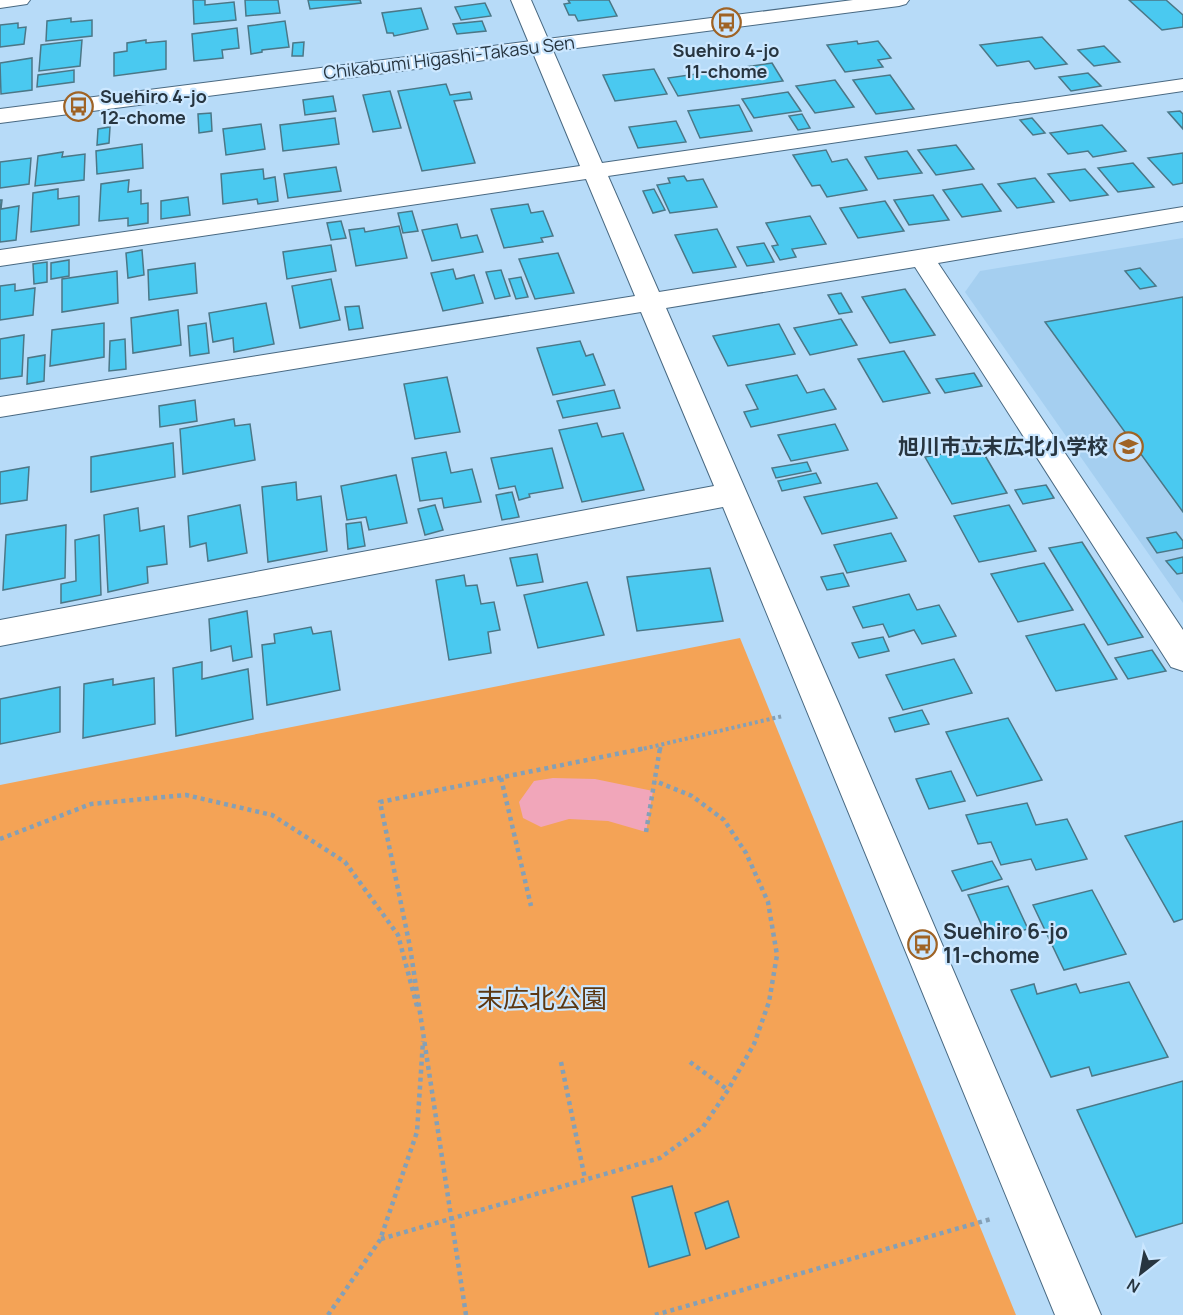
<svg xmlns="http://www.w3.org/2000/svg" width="1183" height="1315" viewBox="0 0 1183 1315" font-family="Manrope,'Noto Sans JP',sans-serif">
	<rect width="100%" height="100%" fill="#b7dbf8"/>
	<path fill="#a5cff0" d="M1183,238V603L965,292L980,271Z"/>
	<path fill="#f4a356" d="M740,638L1016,1315H0V785Z"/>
	<path fill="#f1a6ba" d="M553,778L595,779L653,791L646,832L608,821L569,819L541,827L523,818L519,802L534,781Z"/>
	<g fill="#4ac9f0" stroke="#4b7787" stroke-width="1.5">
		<path d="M193,0H205V5L234,2L236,20L194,24Z"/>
		<path d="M245,0H278L280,13L246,16Z"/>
		<path d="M308,0H360L361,3L310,9Z"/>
		<path d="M568,0H609L617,16L578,21L575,15H569L564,4L570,3Z"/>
		<path d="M1129,0H1166L1183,15V27L1162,30Z"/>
		<path d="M485,3L491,16L461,20L455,7Z"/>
		<path d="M421,8L428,29L394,36L393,33H387L382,13Z"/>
		<path d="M71,18V22L92,20V36L46,41L47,21Z"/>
		<path d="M285,21L289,47L262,50V52L251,54L248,26Z"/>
		<path d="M482,21L486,31L457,34L453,24Z"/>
		<path d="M18,23V28L26,27L24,44L0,47V25Z"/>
		<path d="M237,28L239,48L222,50L223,58L194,61L192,34Z"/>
		<path d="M1042,37L1067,64L1035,69L1029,61L997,66L980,45Z"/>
		<path d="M82,40L80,66L39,71L41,45Z"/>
		<path d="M146,40V43L166,41V69L114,76V53L127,51V43Z"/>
		<path d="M857,41L858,44L878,41L891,58L878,60L883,67L845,72L827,45Z"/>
		<path d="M304,42L303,56H292L293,43Z"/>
		<path d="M1104,46L1120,62L1094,66L1078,50Z"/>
		<path d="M32,58V90L1,94L0,63Z"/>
		<path d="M772,63L783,81L678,96L668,78Z"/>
		<path d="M654,69L667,94L615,101L603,75Z"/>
		<path d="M74,70V82L37,87L38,75Z"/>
		<path d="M1088,73L1101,86L1071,91L1059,77Z"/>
		<path d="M890,75L914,109L876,114L853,80Z"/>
		<path d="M835,80L854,107L815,113L796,86Z"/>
		<path d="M446,84L450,95L470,92L472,99L454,101L475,163L422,171L398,91Z"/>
		<path d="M390,91L401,128L373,132L363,95Z"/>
		<path d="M788,92L801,111L754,118L742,99Z"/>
		<path d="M333,96L336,111L305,115L303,100Z"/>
		<path d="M739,105L752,131L700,138L688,111Z"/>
		<path d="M1180,111L1183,114V129L1168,112Z"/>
		<path d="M211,113L212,131L199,133L198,114Z"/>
		<path d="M802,114L810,128L798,130L789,116Z"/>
		<path d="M335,118L339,144L283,151L280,125Z"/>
		<path d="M1032,118L1045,133L1033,135L1020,120Z"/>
		<path d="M676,121L686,142L638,148L629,127Z"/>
		<path d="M261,124L265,149L226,155L223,129Z"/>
		<path d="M1102,125L1126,151L1093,157L1088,151L1068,154L1050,133Z"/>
		<path d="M110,127L109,143L97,145L98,129Z"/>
		<path d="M142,144L143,168L97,174L96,151Z"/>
		<path d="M956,145L974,169L936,175L918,150Z"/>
		<path d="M826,150L832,162L847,159L867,190L827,197L820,185L812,186L793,155Z"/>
		<path d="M907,151L922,173L878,179L865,157Z"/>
		<path d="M63,152L62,157L85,154L84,180L35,186L38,156Z"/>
		<path d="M1183,153V183L1173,185L1148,158Z"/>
		<path d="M31,158L29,184L0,188V162Z"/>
		<path d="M1133,163L1154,187L1118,192L1098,168Z"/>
		<path d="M336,167L341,191L288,198L284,174Z"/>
		<path d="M263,169L264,179L275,177L278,201L258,204L257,199L223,204L221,174Z"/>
		<path d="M1085,169L1108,195L1070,201L1048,174Z"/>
		<path d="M684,176L687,181L703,179L717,207L670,213L657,185L670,183L668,178Z"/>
		<path d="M1035,178L1054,202L1017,208L998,184Z"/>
		<path d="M129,180L128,192L141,190V204L148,203V223L128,226V218L99,221L101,184Z"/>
		<path d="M982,184L1001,211L962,217L943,190Z"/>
		<path d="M58,189V199L79,196V225L31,232L33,193Z"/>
		<path d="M654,189L665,210L653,213L643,191Z"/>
		<path d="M933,195L949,220L909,225L894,200Z"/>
		<path d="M188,197L190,215L161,219V201Z"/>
		<path d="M0,200H2L1,209L19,206L16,240L0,242Z"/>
		<path d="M885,201L904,231L858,238L840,208Z"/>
		<path d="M528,204L531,213L543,211L553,236L541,238L543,242L504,248L491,209Z"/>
		<path d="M412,211L418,231L403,233L398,213Z"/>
		<path d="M810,216L826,244L792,249L796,257L780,260L772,246L778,245L766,223Z"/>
		<path d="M341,221L346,238L331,240L327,223Z"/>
		<path d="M457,224L461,238L477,235L483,252L432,261L422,230Z"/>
		<path d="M399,226L407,258L356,266L349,230L364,228L365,232Z"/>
		<path d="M717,229L736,267L693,273L675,235Z"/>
		<path d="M764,243L774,262L747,266L737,247Z"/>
		<path d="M331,245L336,271L287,279L283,252Z"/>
		<path d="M142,250L144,275L128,278L126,253Z"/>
		<path d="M558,253L574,293L535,299L519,259Z"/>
		<path d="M69,260V276L51,279V263Z"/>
		<path d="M47,262V282L34,284L33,264Z"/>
		<path d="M195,263L197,293L149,300L148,270Z"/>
		<path d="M1140,268L1156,286L1140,289L1125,271Z"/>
		<path d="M453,269L456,279L474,275L483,303L443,311L431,273Z"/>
		<path d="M501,270L510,296L495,299L486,272Z"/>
		<path d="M117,271L118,303L62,312V279Z"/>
		<path d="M521,277L528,297L516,299L509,279Z"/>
		<path d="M331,279L340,320L300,328L292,286Z"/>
		<path d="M15,284V291L35,288L33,315L0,320V286Z"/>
		<path d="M905,289L935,335L890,343L862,297Z"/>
		<path d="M841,293L852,312L839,314L828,295Z"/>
		<path d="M1183,297V512L1045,322Z"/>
		<path d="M266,303L274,344L234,352L233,338L213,342L209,313Z"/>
		<path d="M359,306L363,328L349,330L345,307Z"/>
		<path d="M178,310L181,345L133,353L131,318Z"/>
		<path d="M841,319L857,345L810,355L794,328Z"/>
		<path d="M104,323V357L50,366L52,330Z"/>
		<path d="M206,323L209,353L190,356L188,326Z"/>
		<path d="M779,324L795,354L728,366L713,336Z"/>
		<path d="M24,335L22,376L0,379V339Z"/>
		<path d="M125,339L126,369L109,371L110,341Z"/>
		<path d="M580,341L586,356L593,354L605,385L553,395L537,348Z"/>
		<path d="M904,351L930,393L883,402L858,359Z"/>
		<path d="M45,355L44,381L27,384L28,358Z"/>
		<path d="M974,373L982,386L945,393L936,379Z"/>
		<path d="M797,375L807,393L824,389L836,409L751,427L744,412L758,409L746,385Z"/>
		<path d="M447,377L460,432L415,439L404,384Z"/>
		<path d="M614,390L620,408L563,418L557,401Z"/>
		<path d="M195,400L197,421L160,427L159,406Z"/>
		<path d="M234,419L235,426L250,424L255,460L183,474L180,429Z"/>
		<path d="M597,423L602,437L623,433L644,490L582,502L559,430Z"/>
		<path d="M835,424L848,450L791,461L778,435Z"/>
		<path d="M173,443L175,477L91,492V457Z"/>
		<path d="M980,447L1007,493L952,504L925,457Z"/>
		<path d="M552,448L563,488L529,494L530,497L519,500L515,486L499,489L491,458Z"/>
		<path d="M446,452L451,473L472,469L481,502L444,508L442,498L420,501L412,458Z"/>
		<path d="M807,462L811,471L776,478L772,468Z"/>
		<path d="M29,467L27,500L0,504V472Z"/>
		<path d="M816,473L821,483L782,491L778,481Z"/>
		<path d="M396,475L407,523L369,530L366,517L347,520L341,486Z"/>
		<path d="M296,482L297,500L321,496L327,551L268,562L262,487Z"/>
		<path d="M877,483L897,518L822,534L804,497Z"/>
		<path d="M1046,485L1054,498L1023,504L1015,490Z"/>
		<path d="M512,492L519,517L502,520L496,495Z"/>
		<path d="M240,505L247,553L208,561L206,543L190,547L188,516Z"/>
		<path d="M435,505L443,530L425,535L418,509Z"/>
		<path d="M1009,505L1036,551L979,562L954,516Z"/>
		<path d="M138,508L140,531L164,526L167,564L147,567L148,583L108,592L104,515Z"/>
		<path d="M361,522L365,546L348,549L346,524Z"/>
		<path d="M66,525L65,578L3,590L6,535Z"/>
		<path d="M1176,532L1183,541V548L1157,553L1147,538Z"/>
		<path d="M891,533L906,561L847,573L834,545Z"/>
		<path d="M99,535L101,595L61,603V584L76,581L75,540Z"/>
		<path d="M1082,542L1143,637L1108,645L1049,548Z"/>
		<path d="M537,554L543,582L517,586L510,558Z"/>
		<path d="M1183,557V573L1177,574L1166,561Z"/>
		<path d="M1044,563L1073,610L1018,622L991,574Z"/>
		<path d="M710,568L723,621L637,631L627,577Z"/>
		<path d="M843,573L849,586L827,590L821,577Z"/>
		<path d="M464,575L466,586L477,585L481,604L494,602L500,630L488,632L491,653L449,660L436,580Z"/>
		<path d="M587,582L604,635L538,648L524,595Z"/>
		<path d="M909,594L917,610L939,605L956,636L922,644L914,630L889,637L883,624L863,628L853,607Z"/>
		<path d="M247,611L252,657L233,661L231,646L211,651L209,619Z"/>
		<path d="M1084,624L1117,679L1056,691L1026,636Z"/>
		<path d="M311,627L313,634L331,631L340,690L267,705L262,645L275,643L274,634Z"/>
		<path d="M883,637L889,651L859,658L852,643Z"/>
		<path d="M1152,650L1166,671L1128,679L1115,658Z"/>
		<path d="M954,659L972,693L903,710L886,675Z"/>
		<path d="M202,662V679L248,669L253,719L176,736L173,668Z"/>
		<path d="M154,678L155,724L83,738L84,684L113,679V685Z"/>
		<path d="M60,687V732L0,744V699Z"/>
		<path d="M922,710L929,724L895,732L889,718Z"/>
		<path d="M1008,718L1042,780L977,796L946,732Z"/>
		<path d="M951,771L965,801L929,809L916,779Z"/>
		<path d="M1027,803L1036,825L1067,819L1087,859L1036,870L1031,859L1001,865L991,842L978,844L966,815Z"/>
		<path d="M1183,821V919L1174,922L1125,836Z"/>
		<path d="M992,861L1002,879L962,891L952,871Z"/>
		<path d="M1008,886L1028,929L988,939L968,895Z"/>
		<path d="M1092,890L1126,954L1064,970L1033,905Z"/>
		<path d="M1129,982L1168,1057L1092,1076L1089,1067L1051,1077L1011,990L1034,984L1037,994L1076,984L1080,993Z"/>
		<path d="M1183,1081V1223L1136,1237L1077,1110Z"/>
		<path d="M672,1186L690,1255L649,1267L632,1197Z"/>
		<path d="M728,1201L739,1237L706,1249L695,1213Z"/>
	</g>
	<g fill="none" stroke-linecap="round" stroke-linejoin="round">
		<defs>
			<g id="minor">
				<path d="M0,0H30L27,4L0,8Z"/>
				<path d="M511,0H531L602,163L1183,79V91L608,176L659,292L1183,207V221L938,263L1183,630V671L1171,667L915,267L666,308L840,706L1101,1315H1055L723,507L0,646V620L714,486L641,312L0,417V397L635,296L586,179L0,266V250L580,166Z"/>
			</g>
			<path id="tertiary" d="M853,0H909L906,4L899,6L0,123V109Z"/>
		</defs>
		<use href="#minor" stroke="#496982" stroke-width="2"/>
		<use href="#tertiary" stroke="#496982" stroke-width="2"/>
		<g stroke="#84a0b7" stroke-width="4" stroke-dasharray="3 3" stroke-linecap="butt">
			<path d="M638,750L783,716"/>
			<path d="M660,750L661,745"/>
		</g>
		<g stroke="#84a0b7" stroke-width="4.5" stroke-dasharray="4 4" stroke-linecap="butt">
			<path d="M501,778L531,906"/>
			<path d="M646,832L660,748"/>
			<path d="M0,839L91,804L186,795L272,815L345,862L398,935L418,1010"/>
			<path d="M561,1062L585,1179"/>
			<path d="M690,1062L728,1090"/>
			<path d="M381,1239L660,1158L703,1127L728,1090L754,1044L769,1002L777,955L768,902L746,853L724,820L692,796L655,781"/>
			<path d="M328,1315L380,1240L417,1132L423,1041"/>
			<path d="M466,1315L410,947L380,802L646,748"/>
			<path d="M655,1315L991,1219"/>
		</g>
		<use href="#minor" fill="#fff" fill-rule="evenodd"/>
		<use href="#tertiary" fill="#fff" fill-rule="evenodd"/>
	</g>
	<defs>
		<symbol id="bus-ring" viewBox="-11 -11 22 22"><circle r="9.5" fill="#cbe7ff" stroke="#9f6325" stroke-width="1.5"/><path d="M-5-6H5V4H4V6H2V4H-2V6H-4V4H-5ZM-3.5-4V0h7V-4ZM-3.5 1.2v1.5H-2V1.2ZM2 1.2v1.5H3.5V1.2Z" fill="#9f6325"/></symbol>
		<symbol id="school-ring" viewBox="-11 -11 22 22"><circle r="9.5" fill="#cbe7ff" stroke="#9f6325" stroke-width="1.5"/><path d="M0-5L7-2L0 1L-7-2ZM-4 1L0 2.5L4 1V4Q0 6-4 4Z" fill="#9f6325"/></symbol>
	</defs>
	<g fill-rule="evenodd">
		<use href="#bus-ring" x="710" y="6" width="33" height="33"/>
		<use href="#bus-ring" x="62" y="90" width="33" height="33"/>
		<use href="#school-ring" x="1112" y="430" width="33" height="33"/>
		<use href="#bus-ring" x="906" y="928" width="33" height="33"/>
	</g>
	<g text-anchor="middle" stroke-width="4.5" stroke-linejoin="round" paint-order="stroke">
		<g font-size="18" font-weight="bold" fill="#273540" stroke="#cbe7ff">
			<text x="726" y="57">Suehiro 4-jo<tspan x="726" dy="21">11-chome</tspan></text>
			<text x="100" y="103" text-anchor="start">Suehiro 4-jo<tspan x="100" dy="21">12-chome</tspan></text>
		</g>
		<g font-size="18" fill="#273540" stroke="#cbe7ff">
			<text transform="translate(449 58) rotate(-7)" y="6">Chikabumi Higashi-Takasu Sen</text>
		</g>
		<g font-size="21" font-weight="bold" fill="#273540" stroke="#cbe7ff" text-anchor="end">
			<text x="1108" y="454">旭川市立末広北小学校</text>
			<text x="943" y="939" text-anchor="start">Suehiro 6-jo<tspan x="943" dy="24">11-chome</tspan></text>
		</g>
		<g font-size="26" fill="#5c3711" stroke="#cbe7ff">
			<text x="542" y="1008">末広北公園</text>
		</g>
	</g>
	<g transform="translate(1141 1273) rotate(211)" stroke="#cbe7ff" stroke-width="4.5" paint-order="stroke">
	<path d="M0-4.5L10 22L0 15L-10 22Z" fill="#273540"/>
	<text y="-9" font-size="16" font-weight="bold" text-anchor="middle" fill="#273540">N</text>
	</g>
</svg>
